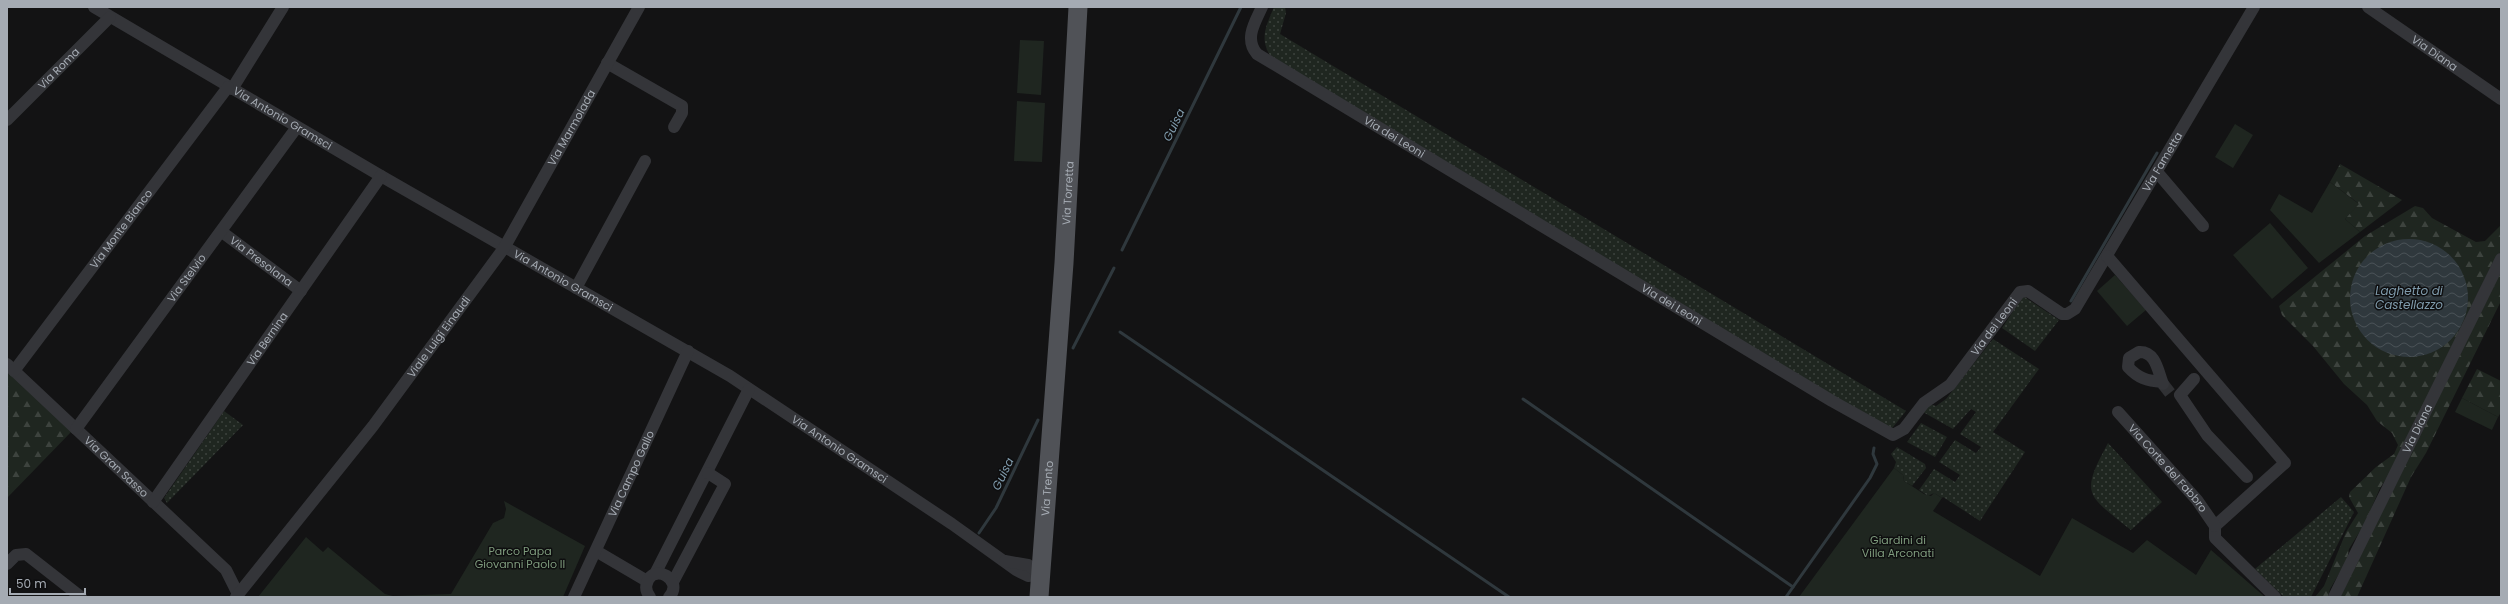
<svg xmlns="http://www.w3.org/2000/svg" width="2508" height="604" viewBox="0 0 2508 604" font-family="Poppins,sans-serif">
	<defs>
		<pattern id="grass-dots" width="8" height="8" patternUnits="userSpaceOnUse"><rect width="8" height="8" fill="#1f2620"/><path d="M2 2h.1M6 6h.1" fill="none" stroke="#3d433e" stroke-width="1.8" stroke-linecap="round"/></pattern>
		<pattern id="forest-firs" width="22" height="20" patternUnits="userSpaceOnUse"><rect width="22" height="20" fill="#1f2620"/><path d="M5 1l3.5 6h-7zM16 11l3.5 6h-7z" fill="#3d433e"/></pattern>
		<pattern id="water-waves" width="16" height="10" patternUnits="userSpaceOnUse"><rect width="16" height="10" fill="#2f383d"/><path d="M0 5q4-4 8 0t8 0" fill="none" stroke="#4a5257"/></pattern>
	</defs>
	<rect width="100%" height="100%" fill="#131314"/>
	<g fill="url(#grass-dots)">
		<path d="M1274,7H1285L1286,13L1280,34L1906,411L1889,432L1271,57C1259,39 1266,26 1274,7Z"/>
		<path d="M2023,296L2059,320L2035,351L2002,328Z"/>
		<path d="M1993,339L2039,369L1993,432L2025,452L1980,521L1943,497L1942,498L1934,493L1928,496L1919,490L1934,469L1955,482L1960,475L1939,462L1955,440L1976,453L1981,447L1960,434L1976,412L1971,409L1953,429L1923,412L1929,404L1936,406L1946,399Z"/>
		<path d="M224,411L243,425L167,503L164,498Z"/>
		<path d="M1921,423L1947,437L1935,457L1907,442Z"/>
		<path d="M2108,443L2162,502L2131,530C2086,494 2080,495 2108,443Z"/>
		<path d="M1897,447L1925,464L1926,468L1912,486L1904,481L1903,475L1894,468L1896,462L1891,454Z"/>
		<path d="M2341,497L2354,512L2311,597H2284L2255,569Z"/>
	</g>
	<g fill="url(#forest-firs)" fill-rule="evenodd">
		<path d="M2340,164L2402,200L2360,232L2345,219L2358,203L2330,182Z"/>
		<path d="M2415,206L2423,208L2432,218L2476,242L2485,241L2501,225V251L2492,264L2390,473L2380,488L2365,523L2349,549L2347,560L2330,589L2328,597H2315L2324,586L2346,532L2358,513L2349,497L2350,492L2376,467L2394,454L2398,445L2392,433L2377,421L2367,405L2344,384L2313,346L2282,315L2279,306L2365,236ZM2394,241L2466,284L2468,302L2350,296C2355,268 2367,251 2394,241Z"/>
		<path d="M2501,267V301L2426,453L2411,477L2357,597H2340Z"/>
		<path d="M7,369L72,431L7,498Z"/>
		<path d="M2477,369L2501,381V412L2498,417L2462,398Z"/>
	</g>
	<g fill="#1f2620">
		<path d="M1020,40L1044,41L1041,95L1017,93Z"/>
		<path d="M1017,101L1045,103L1042,162L1014,161Z"/>
		<path d="M2235,124L2253,135L2233,168L2215,157Z"/>
		<path d="M2330,182L2359,204L2345,219L2360,232L2319,263L2270,210L2279,194L2312,213Z"/>
		<path d="M2270,223L2308,268L2272,299L2233,255Z"/>
		<path d="M2115,275L2146,310L2127,326L2097,291Z"/>
		<path d="M2462,398L2498,417L2492,430L2455,412Z"/>
		<path d="M1894,468L1903,475L1904,481L1924,494L1931,496L1934,493L1942,498L1933,511L2040,576L2072,518L2133,553L2147,540L2196,575L2211,550L2265,597H1799Z"/>
		<path d="M504,501L585,546L563,597H258L306,537L323,552L328,547L385,594L393,596L451,594L493,523L504,518L506,509Z"/>
	</g>
	<circle fill="url(#water-waves)" cx="2409" cy="298" r="59"/>
	<g fill="none" stroke-linecap="round" stroke-linejoin="round">
		<g stroke="#2f383d" stroke-width="3">
			<path d="M1122,250L1241,7"/>
			<path d="M2071,301L2157,153"/>
			<path d="M1120,332L1509,597"/>
			<path d="M1073,348L1114,268"/>
			<path d="M1523,399L1793,587"/>
			<path d="M979,533L996,508L1038,420"/>
			<path d="M1786,597L1870,478L1877,464L1873,454L1874,448"/>
		</g>
		<path stroke="#303134" stroke-width="12" stroke-dasharray="12 6" stroke-linecap="butt" d="M2163,384L2170,393"/>
		<g stroke="#343539" stroke-width="12">
			<path id="s1" d="M94,7L381,176L730,376L952,524L1016,570L1028,576L1041,574"/>
			<path id="s2" d="M1262,7C1255,22 1244,39 1257,54L1832,401L1893,435L1904,429L1924,403L1950,385L2020,292L2028,291L2062,314H2067L2075,309L2254,7"/>
			<path id="s3" d="M2368,7L2501,99"/>
			<path d="M607,63L682,106V113L674,127"/>
			<path d="M232,89L283,7"/>
			<path id="s4" d="M7,120L110,17"/>
			<path d="M2157,172L2203,226"/>
			<path id="s5" d="M222,232L301,291"/>
			<path d="M2107,256L2285,463L2215,526V538L2275,597"/>
			<path d="M576,288L645,161"/>
			<path id="s6" d="M7,364L226,570L238,594"/>
			<path id="s7" d="M14,371L228,87"/>
			<path d="M2194,379L2180,395L2207,435L2247,477"/>
			<path d="M2162,382C2147,381 2138,378 2128,367L2129,358L2139,352C2156,351 2158,372 2163,384"/>
			<path id="s8" d="M2118,412L2197,500L2215,526"/>
			<path id="s9" d="M76,429L297,127"/>
			<path id="s10" d="M153,502L381,176"/>
			<path d="M596,551L647,581"/>
			<path d="M1005,561L1028,565L1041,574"/>
			<path d="M7,564L16,555L26,554L81,597"/>
			<path d="M655,574L749,389"/>
			<path d="M673,582L725,484L708,473"/>
			<path id="s11" d="M236,597L373,426L504,248L639,7"/>
			<path id="s12" d="M574,597L688,351"/>
			<path d="M650,597C647,593 645,588 647,583C653,562 685,580 669,597"/>
			<path id="s13" d="M2334,597L2501,259"/>
		</g>
		<path stroke="#505257" stroke-width="19" id="s14" d="M1039,597L1064,263L1078,7"/>
	</g>
	<g text-anchor="middle" stroke-width="3" stroke-linejoin="round" paint-order="stroke">
		<g font-size="11" fill="#a5abb3" stroke="#0e0e0f">
			<text dy="4" stroke="none"><textPath href="#s3" startOffset="81">Via Diana</textPath></text>
			<text dy="4" stroke="none"><textPath href="#s4" startOffset="73">Via Roma</textPath></text>
			<text dy="4" stroke="none"><textPath href="#s1" startOffset="219">Via Antonio Gramsci</textPath></text>
			<text dy="4" stroke="none"><textPath href="#s11" startOffset="578">Via Marmolada</textPath></text>
			<text dy="4" stroke="none"><textPath href="#s2" startOffset="211">Via dei Leoni</textPath></text>
			<text dy="4" stroke="none"><textPath href="#s2" startOffset="1220">Via Fametta</textPath></text>
			<text dy="4" stroke="none"><textPath href="#s14" startOffset="405">Via Torretta</textPath></text>
			<text dy="4" stroke="none"><textPath href="#s7" startOffset="178">Via Monte Bianco</textPath></text>
			<text dy="4" stroke="none"><textPath href="#s5" startOffset="49">Via Presolana</textPath></text>
			<text dy="4" stroke="none"><textPath href="#s9" startOffset="187">Via Stelvio</textPath></text>
			<text dy="4" stroke="none"><textPath href="#s1" startOffset="543">Via Antonio Gramsci</textPath></text>
			<text dy="4" stroke="none"><textPath href="#s2" startOffset="535">Via dei Leoni</textPath></text>
			<text dy="4" stroke="none"><textPath href="#s2" startOffset="942">Via dei Leoni</textPath></text>
			<text dy="4" stroke="none"><textPath href="#s11" startOffset="330">Viale Luigi Einaudi</textPath></text>
			<text dy="4" stroke="none"><textPath href="#s10" startOffset="199">Via Bernina</textPath></text>
			<text dy="4" stroke="none"><textPath href="#s13" startOffset="188">Via Diana</textPath></text>
			<text dy="4" stroke="none"><textPath href="#s1" startOffset="867">Via Antonio Gramsci</textPath></text>
			<text dy="4" stroke="none"><textPath href="#s6" startOffset="150">Via Gran Sasso</textPath></text>
			<text dy="4" stroke="none"><textPath href="#s8" startOffset="75">Via Corte del Fabbro</textPath></text>
			<text dy="4" stroke="none"><textPath href="#s12" startOffset="136">Via Campo Gallo</textPath></text>
			<text dy="4" stroke="none"><textPath href="#s14" startOffset="109">Via Trento</textPath></text>
		</g>
		<g font-size="11" fill="#7f9c7e" stroke="#0e0e0f">
			<text x="1898" y="544">Giardini di<tspan x="1898" dy="13">Villa Arconati</tspan></text>
			<text x="520" y="555">Parco Papa<tspan x="520" dy="13">Giovanni Paolo II</tspan></text>
		</g>
		<g font-size="12" font-style="italic" fill="#7f9aab" stroke="#0e0e0f">
			<text transform="translate(1174 125) rotate(-64)" y="4">Guisa</text>
			<text x="2409" y="295">Laghetto di<tspan x="2409" dy="14">Castellazzo</tspan></text>
			<text transform="translate(1003 474) rotate(-64)" y="4">Guisa</text>
		</g>
	</g>
	<rect width="2508" height="604" fill="none" stroke="#a5abb3" stroke-width="16"/>
	<path d="M10 588v6h75v-6" fill="none" stroke="#a5abb3" stroke-width="2"/>
	<text x="16" y="588" font-size="12" fill="#a5abb3" stroke="#0e0e0f" stroke-width="3" paint-order="stroke">50 m</text>
</svg>
